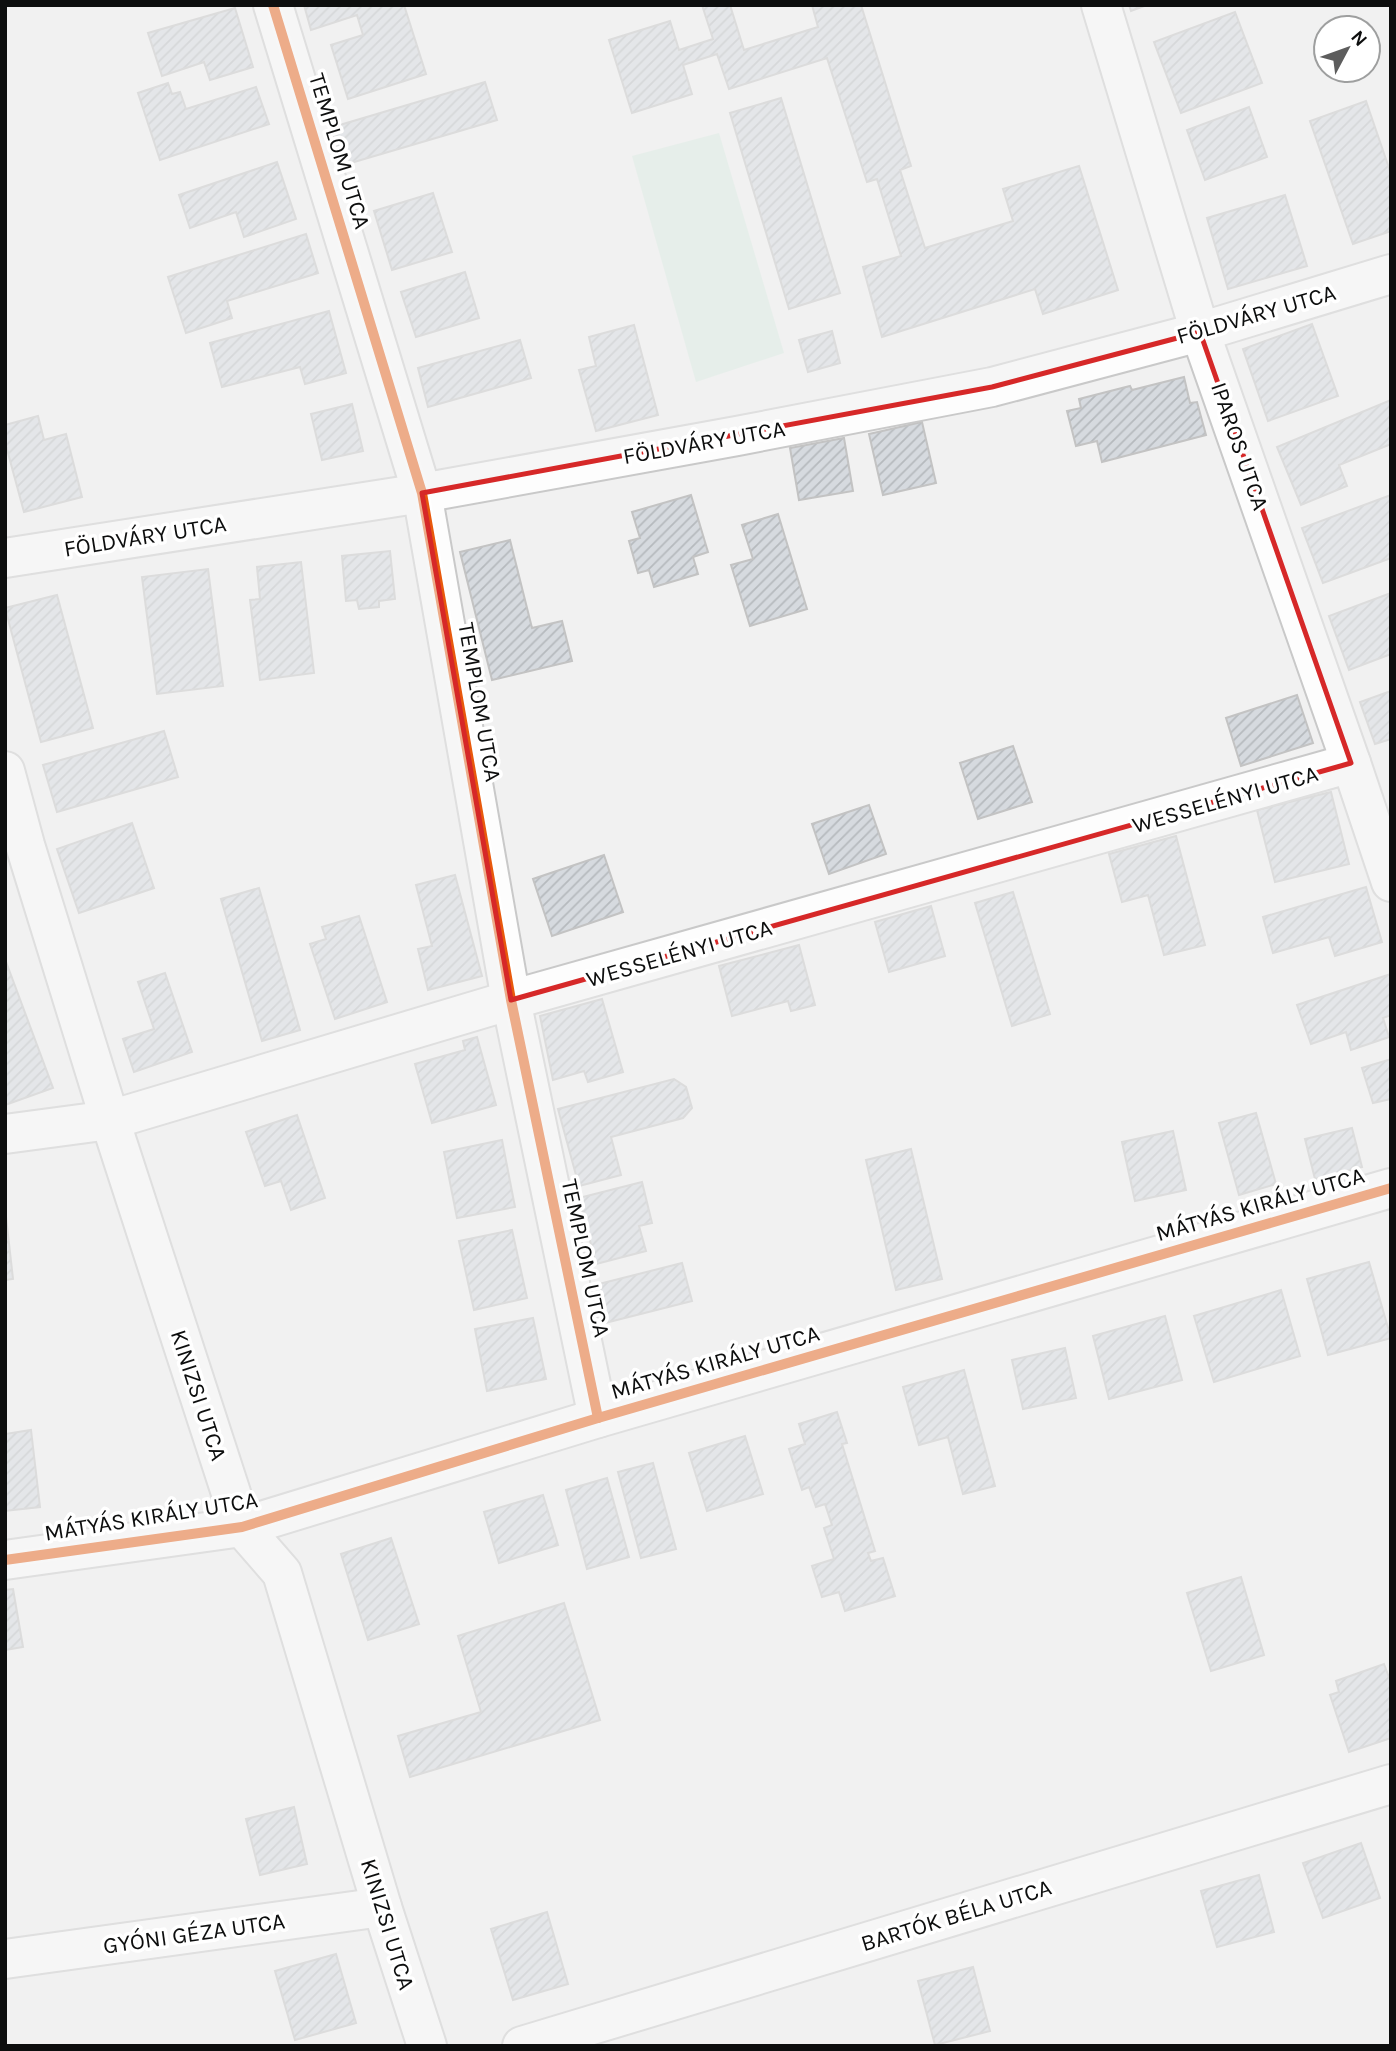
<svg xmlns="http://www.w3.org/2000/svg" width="1396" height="2051" viewBox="0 0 1396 2051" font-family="Karla,sans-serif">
	<defs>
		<pattern id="building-hatch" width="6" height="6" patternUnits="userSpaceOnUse" patternTransform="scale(1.75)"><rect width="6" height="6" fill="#d6dadf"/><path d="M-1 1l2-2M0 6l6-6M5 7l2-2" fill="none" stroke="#b6babe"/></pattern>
	</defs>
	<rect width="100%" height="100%" fill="#f1f1f1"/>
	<path fill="#daece2" d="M719,133L784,353L696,382L632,156Z"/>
	<g fill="url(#building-hatch)" stroke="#c3c3c3" stroke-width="2">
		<path d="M304,5H404L426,74L348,99L331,45L363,35L357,15L311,30Z"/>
		<path d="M702,5H730L744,50L818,27L812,5H861L911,166L900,170L925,248L1013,221L1003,189L1079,166L1118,290L1043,314L1035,289L882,337L863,267L901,256L877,179L867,182L827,58L729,89L717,54L683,65L692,94L632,113L609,40L670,21L679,50L713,39Z"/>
		<path d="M1129,5H1147L1131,11Z"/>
		<path d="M235,8L253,67L210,80L204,62L162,76L148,33Z"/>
		<path d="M1235,12L1262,83L1181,113L1154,42Z"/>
		<path d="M485,82L497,120L344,165L333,127Z"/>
		<path d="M168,83L172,94L180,92L186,109L256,87L269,124L160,160L138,93Z"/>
		<path d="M781,98L840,293L789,309L730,113Z"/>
		<path d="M1366,101L1391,174V231L1353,244L1310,121Z"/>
		<path d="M1249,107L1267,157L1205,180L1187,130Z"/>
		<path d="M277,162L296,219L244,237L236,212L190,228L179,195Z"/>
		<path d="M433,193L452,252L392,270L374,211Z"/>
		<path d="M1285,195L1307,266L1228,289L1207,218Z"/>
		<path d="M306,234L318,273L227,301L232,318L186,333L168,277Z"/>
		<path d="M465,272L479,318L416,337L401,292Z"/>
		<path d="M329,311L346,373L305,384L300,367L222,387L210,343Z"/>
		<path d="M1312,324L1338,396L1268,421L1243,349Z"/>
		<path d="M634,325L658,415L596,431L579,370L596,366L589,337Z"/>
		<path d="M832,331L840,363L808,372L799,340Z"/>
		<path d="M520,340L531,378L428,407L418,368Z"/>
		<path d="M1184,377L1190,403L1197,402L1206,435L1102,462L1097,441L1076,446L1067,411L1081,408L1079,399L1130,386L1132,390Z"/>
		<path d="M1391,400V444L1339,465L1347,486L1301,505L1277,447Z"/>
		<path d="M352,404L363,451L322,460L311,414Z"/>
		<path d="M38,416L44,440L66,434L82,497L24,512L5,442V425Z"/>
		<path d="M922,422L936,483L883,495L869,434Z"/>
		<path d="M844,438L853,491L799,500L790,448Z"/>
		<path d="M691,495L708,552L693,557L698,574L654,587L649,570L638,573L629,541L640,538L632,512Z"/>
		<path d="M1391,495V558L1323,583L1302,528Z"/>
		<path d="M778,514L807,609L750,626L731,565L753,559L742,525Z"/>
		<path d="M510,540L532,628L562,621L572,661L492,680L460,552Z"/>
		<path d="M390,551L395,599L379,601V607L359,609L357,600L346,601L342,556Z"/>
		<path d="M301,562L314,673L260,680L250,600L260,599L257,567Z"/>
		<path d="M208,569L223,686L157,694L142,577Z"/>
		<path d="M1391,593V654L1349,670L1329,616Z"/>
		<path d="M57,595L93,728L41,742L5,608Z"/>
		<path d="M1391,691V739L1375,744L1360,702Z"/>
		<path d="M1297,695L1313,743L1241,766L1226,718Z"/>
		<path d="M164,731L178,777L57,812L43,765Z"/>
		<path d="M1013,746L1032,802L978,819L960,763Z"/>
		<path d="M1331,792L1349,864L1275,882L1257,810Z"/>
		<path d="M869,805L886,854L829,874L812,824Z"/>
		<path d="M132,823L154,888L79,913L57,849Z"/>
		<path d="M1176,836L1205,945L1164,955L1148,895L1122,902L1109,854Z"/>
		<path d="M604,855L623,912L552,936L533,879Z"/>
		<path d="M455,875L482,976L428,990L418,949L432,946L416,885Z"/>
		<path d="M1366,887L1382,942L1335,956L1329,937L1273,953L1263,917Z"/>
		<path d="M259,888L300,1030L262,1041L221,899Z"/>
		<path d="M1013,892L1050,1014L1012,1026L975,903Z"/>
		<path d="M931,906L945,956L889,972L875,922Z"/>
		<path d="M359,916L387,1002L335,1019L310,944L326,939L322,927Z"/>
		<path d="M799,945L815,1005L791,1011L788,1001L732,1016L719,966Z"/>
		<path d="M5,959L53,1088L5,1105Z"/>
		<path d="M165,973L192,1052L134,1072L123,1039L154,1029L138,982Z"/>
		<path d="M1391,974V1015L1383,1018L1389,1037L1351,1050L1346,1032L1311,1044L1297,1005Z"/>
		<path d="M602,999L623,1072L588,1082L584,1071L553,1080L540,1016Z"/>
		<path d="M477,1037L496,1105L432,1123L415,1064L465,1050L463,1041Z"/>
		<path d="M1391,1059V1099L1373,1103L1362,1068Z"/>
		<path d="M674,1079L686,1087L692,1108L683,1118L611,1137L621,1175L579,1186L558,1109Z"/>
		<path d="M1256,1113L1276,1184L1239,1195L1219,1123Z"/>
		<path d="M297,1115L325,1198L291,1210L281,1181L265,1186L246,1132Z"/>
		<path d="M1352,1128L1362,1167L1315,1179L1305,1139Z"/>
		<path d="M1173,1131L1186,1190L1135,1201L1122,1142Z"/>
		<path d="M502,1140L515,1207L457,1218L444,1152Z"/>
		<path d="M911,1149L942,1279L896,1290L866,1160Z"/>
		<path d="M642,1182L652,1223L639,1226L646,1251L596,1264L579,1198Z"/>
		<path d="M5,1208L13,1279L5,1280Z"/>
		<path d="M512,1230L527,1298L474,1310L459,1241Z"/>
		<path d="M1369,1262L1391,1338L1328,1355L1307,1279Z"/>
		<path d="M682,1263L692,1301L605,1323L595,1285Z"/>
		<path d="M1281,1290L1300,1356L1214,1382L1194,1316Z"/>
		<path d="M1165,1316L1182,1380L1109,1399L1093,1336Z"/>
		<path d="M533,1318L546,1379L487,1391L475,1329Z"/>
		<path d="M1065,1348L1076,1398L1023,1409L1012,1360Z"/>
		<path d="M964,1370L995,1486L963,1494L948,1437L919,1445L903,1387Z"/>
		<path d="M837,1412L847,1443L842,1444L875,1551L868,1553L871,1561L883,1558L895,1596L845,1611L839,1592L822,1597L812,1566L834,1559L824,1528L832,1525L825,1504L816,1507L809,1487L802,1490L789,1449L805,1444L799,1424Z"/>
		<path d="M31,1430L40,1507L5,1511V1434Z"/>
		<path d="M745,1436L763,1494L707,1511L689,1453Z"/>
		<path d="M653,1463L676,1549L641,1558L618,1472Z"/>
		<path d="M607,1478L629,1557L587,1569L566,1490Z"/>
		<path d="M543,1495L558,1545L499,1563L484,1512Z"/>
		<path d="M391,1538L419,1624L368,1640L341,1554Z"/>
		<path d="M1241,1577L1264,1655L1211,1671L1187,1593Z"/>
		<path d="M13,1589L23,1647L5,1650V1590Z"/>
		<path d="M564,1603L600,1720L410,1777L398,1736L481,1712L458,1636Z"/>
		<path d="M1384,1664L1391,1683V1738L1349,1752L1330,1695L1339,1692L1336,1681Z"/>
		<path d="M294,1807L307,1864L260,1875L246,1819Z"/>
		<path d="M1361,1843L1380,1898L1323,1918L1303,1863Z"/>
		<path d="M1259,1875L1274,1932L1217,1947L1201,1891Z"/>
		<path d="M547,1912L568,1984L513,2000L491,1929Z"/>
		<path d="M336,1954L356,2023L295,2040L275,1971Z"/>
		<path d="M973,1967L990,2031L935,2045L918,1981Z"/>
	</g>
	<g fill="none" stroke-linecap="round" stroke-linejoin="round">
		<defs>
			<g id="minor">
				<path d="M273,5L422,493L511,1000L598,1418"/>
				<path d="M1101,5L1200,332L1351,763L1391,882"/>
				<path d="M5,558L422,493L737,436L992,387L1200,332L1391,274"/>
				<path d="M5,771L25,845L110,1120L242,1527L282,1573L382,1907L427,2046"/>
				<path d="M5,1134L110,1120L511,1000L1351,763"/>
				<path d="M5,1560L242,1527L598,1418L1391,1188"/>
				<path d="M5,1959L382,1907"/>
				<path d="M522,2046L1391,1784"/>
			</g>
		</defs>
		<use href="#minor" stroke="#c9c9c9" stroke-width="42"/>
		<use href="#minor" stroke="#fdfdfd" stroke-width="38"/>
		<defs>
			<g id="cycleway">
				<path d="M273,5L422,493L511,1000L598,1418"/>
				<path d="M5,1560L242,1527L598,1418L1391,1188"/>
			</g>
		</defs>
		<use href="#cycleway" stroke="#fff" stroke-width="15"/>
		<use href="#cycleway" stroke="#e8590c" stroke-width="10"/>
	</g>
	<path d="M0 0H1396V2051H0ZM1200,332L1351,763L511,1000L422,493L992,387Z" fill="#f1f1f1" fill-opacity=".55" fill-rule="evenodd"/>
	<path fill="none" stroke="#d62828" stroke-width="5" stroke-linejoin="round" d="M1200,332L1351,763L511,1000L422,493L992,387Z"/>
	<g text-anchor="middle" stroke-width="7" stroke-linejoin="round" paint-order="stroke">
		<g font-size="23" fill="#0d0e0e" stroke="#fff">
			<text transform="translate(340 151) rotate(73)" y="8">TEMPLOM UTCA</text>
			<text transform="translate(1256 314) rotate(-16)" y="8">FÖLDVÁRY UTCA</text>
			<text transform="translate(704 442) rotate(-10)" y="8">FÖLDVÁRY UTCA</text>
			<text transform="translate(1240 446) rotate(71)" y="8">IPAROS UTCA</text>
			<text transform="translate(145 536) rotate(-9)" y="8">FÖLDVÁRY UTCA</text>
			<text transform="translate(480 702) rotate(80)" y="8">TEMPLOM UTCA</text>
			<text transform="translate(1225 799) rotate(-16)" y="8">WESSELÉNYI UTCA</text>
			<text transform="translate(679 953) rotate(-16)" y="8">WESSELÉNYI UTCA</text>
			<text transform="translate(1260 1204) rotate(-16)" y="8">MÁTYÁS KIRÁLY UTCA</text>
			<text transform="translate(586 1258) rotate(78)" y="8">TEMPLOM UTCA</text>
			<text transform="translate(715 1362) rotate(-16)" y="8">MÁTYÁS KIRÁLY UTCA</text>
			<text transform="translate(199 1395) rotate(72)" y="8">KINIZSI UTCA</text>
			<text transform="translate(151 1516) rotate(-9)" y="8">MÁTYÁS KIRÁLY UTCA</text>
			<text transform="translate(956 1915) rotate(-17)" y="8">BARTÓK BÉLA UTCA</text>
			<text transform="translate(388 1924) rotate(73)" y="8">KINIZSI UTCA</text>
			<text transform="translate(194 1933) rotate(-8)" y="8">GYÓNI GÉZA UTCA</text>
		</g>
	</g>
	<rect width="1396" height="2051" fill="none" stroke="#0d0e0e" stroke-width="14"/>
	<g transform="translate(1347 49) rotate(49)"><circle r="33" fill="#ffffff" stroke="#9e9f9f" stroke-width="2"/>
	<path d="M0-5L12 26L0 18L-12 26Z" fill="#5d5d5d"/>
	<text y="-10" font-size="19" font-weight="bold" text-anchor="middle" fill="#0d0e0e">N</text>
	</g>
</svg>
